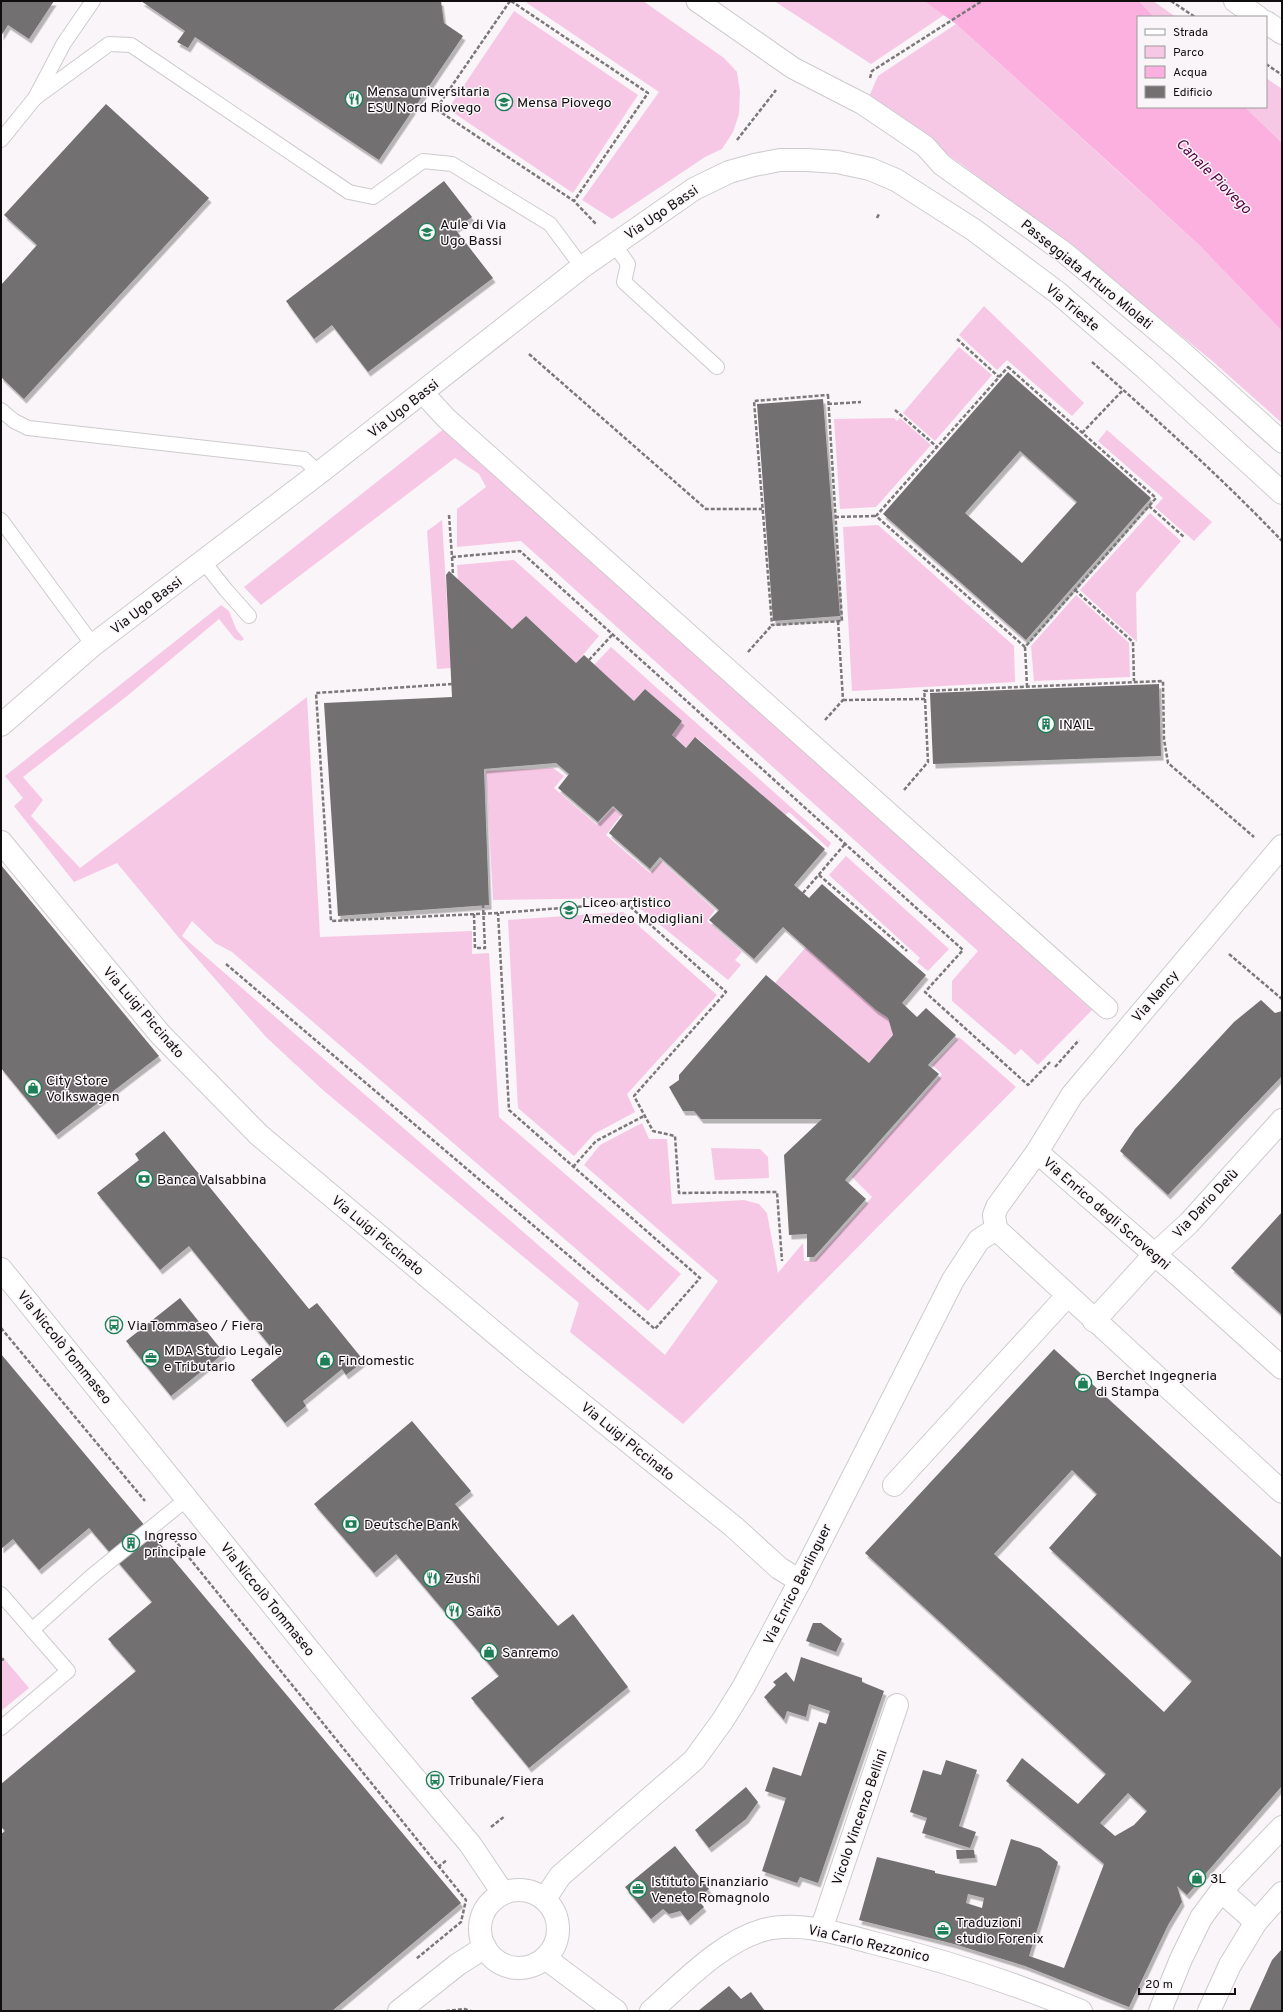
<svg xmlns="http://www.w3.org/2000/svg" width="1283" height="2012" viewBox="0 0 1283 2012" font-family="Overpass,sans-serif">
	<defs>
		<filter id="shadow"><feDropShadow dx="2.5" dy="4.5" stdDeviation="0" flood-color="#0004"/></filter>
	</defs>
	<rect width="100%" height="100%" fill="#f9f5f8"/>
	<g fill="#f7c8e5">
		<path d="M524,1H643L724,58L737,72L740,92L739,114L733,132L722,149L705,157L612,219L582,200L659,92Z"/>
		<path d="M774,1H924L944,15L871,64Z"/>
		<path d="M1139,1H1153L1176,17H1154Z"/>
		<path d="M514,11L638,95L573,193L448,109Z"/>
		<path d="M956,24L1199,245L1282,331V423L1210,359L1092,263L961,164L867,101L878,76Z"/>
		<path d="M1266,78L1282,89V143L1245,107H1266Z"/>
		<path d="M984,306L1084,403L1072,416L1007,360L997,370L959,335Z"/>
		<path d="M959,347L992,375L935,441L903,413Z"/>
		<path d="M894,418L897,421L900,418L931,445L876,507L840,509L834,419Z"/>
		<path d="M445,428L497,475L1092,1010L1038,1065L1021,1049L1015,1055L952,1001V981L978,951L521,541L457,547V509L486,487L479,474L455,458L261,605L244,587Z"/>
		<path d="M1107,430L1212,522L1194,541L1155,507L1163,498L1098,441Z"/>
		<path d="M1150,513L1181,541L1136,593L1137,642L1080,590Z"/>
		<path d="M442,520L451,668L437,669L427,531Z"/>
		<path d="M878,525L1014,646L1015,682L852,691L843,527Z"/>
		<path d="M514,560L599,636L576,663L526,616L512,629L458,580L457,565Z"/>
		<path d="M1076,595L1129,643L1130,677L1034,681L1031,646Z"/>
		<path d="M221,605L229,611L236,629L244,639L241,641L235,639L219,619L127,696L23,777L43,800L31,816L80,868L307,697L320,937L472,931V954L489,953L499,1117L681,1274L648,1311L232,952L215,943L192,921L182,936L665,1355L718,1281L584,1165L600,1145L642,1123L649,1139H667L672,1204L744,1200L759,1204L767,1213L778,1273L803,1243L804,1261H814L872,1197L852,1177L942,1074L932,1065L959,1037L1016,1087L683,1424L570,1332L579,1303L324,1091L266,1037L180,939L117,863L74,882L14,806L23,798L5,776Z"/>
		<path d="M611,647L831,843L828,848L789,812L785,815L696,737L686,748L672,735L682,721L645,689L634,701L594,665Z"/>
		<path d="M553,768L564,776L554,788L597,825L613,808L621,815L606,835L650,873L661,861L715,910L707,921L742,952L735,960L741,965L728,980L627,898L493,900L486,771Z"/>
		<path d="M846,856L949,949L928,971L917,962L920,958L829,875Z"/>
		<path d="M623,912L717,995L627,1094L635,1112L594,1134L574,1156L518,1108L508,920Z"/>
		<path d="M806,947L876,1010L888,1018L893,1035L869,1063L775,983Z"/>
		<path d="M711,1148L760,1149L768,1157L769,1178L715,1180Z"/>
		<path d="M1,1655L29,1688L1,1711Z"/>
	</g>
	<path fill="#fbb0e0" d="M924,1H1139L1154,17H1138V107H1245L1282,143V331L1199,245L1116,169L956,24Z"/>
	<g fill="#737072" fill-rule="evenodd" filter="url(#shadow)">
		<path d="M1,1H54L29,39L8,25L1,36Z"/>
		<path d="M141,1H441L444,23L463,36L379,160L195,37L188,48L177,42L185,31Z"/>
		<path d="M106,104L209,198L24,399L1,377V285L37,245L4,215Z"/>
		<path d="M444,181L472,217L455,229L493,278L368,372L332,325L314,339L286,301Z"/>
		<path d="M1008,372L1151,498L1026,640L883,514ZM1020,451L1077,502L1022,563L965,513Z"/>
		<path d="M823,399L840,616L773,621L757,404Z"/>
		<path d="M449,571L512,629L526,616L576,663L584,655L634,701L645,689L682,721L672,735L686,748L695,737L825,849L794,885L809,898L822,884L926,975L902,1003L917,1017L926,1008L956,1035L928,1065L939,1074L845,1180L866,1199L814,1257H807V1234L789,1235L784,1155L822,1119H701L694,1111H683L669,1087L679,1080V1075L766,975L869,1063L893,1035L888,1018L876,1010L783,927L754,959L709,920L719,910L660,857L650,869L609,833L623,815L613,806L598,822L558,788L569,774L556,763L484,769L489,905L338,916L324,703L452,697L446,575Z"/>
		<path d="M1159,684L1161,756L933,764L930,693Z"/>
		<path d="M1,865L159,1056L56,1135L1,1068Z"/>
		<path d="M1261,1000L1275,1013L1282,1011V1076L1168,1195L1120,1151L1135,1129L1234,1022Z"/>
		<path d="M164,1131L309,1309L317,1303L364,1361L346,1375L342,1369L303,1401L306,1406L285,1423L251,1380L279,1357L189,1246L160,1270L97,1193L139,1160L135,1154Z"/>
		<path d="M1282,1212V1315L1231,1268Z"/>
		<path d="M180,1298L224,1353L171,1396L126,1341Z"/>
		<path d="M1054,1349L1282,1558V1786L1187,1895L1177,1886L1182,1902L1168,1925L1129,2007L1025,1966L954,1944L859,1920L877,1857L935,1871V1873L996,1886L1011,1839L1040,1848L1058,1862L1029,1956L1064,1968L1104,1864L1006,1781L1022,1758L1078,1804L1106,1774L865,1553ZM1072,1470L1097,1494L1049,1548L1192,1681L1164,1712L994,1554ZM1128,1793L1147,1811L1134,1825L1115,1836L1100,1823ZM968,1894L984,1898L982,1908L966,1903Z"/>
		<path d="M1,1354L461,1903L332,2011H1V1834L5,1831L1,1827V1784L136,1671L108,1639L152,1602L89,1528L39,1570L13,1539L1,1549Z"/>
		<path d="M412,1421L471,1491L455,1504L558,1626L573,1614L628,1687L529,1768L471,1698L499,1676L396,1554L374,1573L314,1504Z"/>
		<path d="M813,1623H821L842,1639L836,1652L806,1641Z"/>
		<path d="M801,1657L862,1678V1682L884,1691L818,1883L800,1877L797,1883L762,1871L786,1798L765,1791L773,1767L801,1776L819,1722L826,1724L830,1711L809,1704L806,1717L787,1711L784,1720L764,1697L776,1685L773,1682L786,1672L794,1682Z"/>
		<path d="M946,1760L977,1770L959,1826L976,1832L970,1848L922,1833L927,1818L910,1812L923,1770L941,1775Z"/>
		<path d="M746,1787L758,1802L746,1819L709,1848L695,1830Z"/>
		<path d="M675,1846L709,1889L697,1899L704,1907L688,1921L680,1911L669,1914L663,1909L651,1919L625,1887Z"/>
		<path d="M956,1850H974L975,1858L957,1859Z"/>
		<path d="M1282,1949V2011H1249L1272,1960Z"/>
		<path d="M729,1986L741,1999L751,1992L765,2011H698Z"/>
	</g>
	<g fill="none" stroke-linecap="round" stroke-linejoin="round">
		<defs>
			<g id="service">
				<path d="M35,98L109,44L131,45L349,192L373,197L423,161L452,164L550,224L582,267"/>
				<path d="M1,140L35,98L64,43L93,1"/>
				<path d="M614,244L628,264L624,282L717,367"/>
				<path d="M1,410L14,421L28,428L304,459L319,473"/>
				<path d="M1,520L93,645"/>
				<path d="M203,561L226,590L249,616"/>
				<path d="M1,1594L68,1671L1,1728"/>
				<path d="M32,1630L93,1575L188,1498"/>
			</g>
			<g id="pedestrian">
				<path d="M697,1L793,68L863,104L925,146L942,165L1065,253L1180,350L1282,442"/>
				<path d="M423,393L446,418L1107,1008"/>
			</g>
			<g id="minor">
				<path d="M1235,1L1258,17"/>
				<path d="M1266,22L1282,33"/>
				<path d="M1,725L93,645L319,473L582,267L694,189L729,172L754,165L780,160H807L837,162L870,169L896,180L974,230L1058,293L1145,368L1282,493"/>
				<path d="M1,842L160,1034L259,1135L527,1360L734,1527L779,1568L800,1581"/>
				<path d="M1282,846L1072,1095L1037,1152L997,1207L994,1215L996,1229L1282,1492"/>
				<path d="M1037,1152L1184,1280L1282,1368"/>
				<path d="M1094,1321L1155,1254L1189,1223L1282,1120"/>
				<path d="M894,1485L1067,1296"/>
				<path d="M1221,1891L1256,1922"/>
				<path d="M545,1899L560,1876L694,1760L723,1720L744,1686L800,1581L953,1280L979,1240L996,1229"/>
				<path d="M821,1930L897,1705"/>
				<path d="M651,2011C683,1983 721,1942 763,1930C799,1921 836,1933 870,1942C942,1960 1012,1982 1081,2011"/>
				<path d="M1160,2011L1181,1959L1201,1918L1221,1891L1282,1827"/>
				<path d="M1209,2011L1230,1965L1256,1922L1282,1893"/>
			</g>
			<g id="tertiary">
				<path d="M1,1269L364,1718L470,1844L503,1893"/>
				<circle cx="519" cy="1929" r="39"/>
				<path d="M545,1958L616,2011"/>
				<path d="M399,2011L457,1965L485,1947"/>
			</g>
		</defs>
		<use href="#service" stroke="#cecbcd" stroke-width="16"/>
		<use href="#pedestrian" stroke="#cecbcd" stroke-width="23"/>
		<use href="#minor" stroke="#cecbcd" stroke-width="24"/>
		<use href="#tertiary" stroke="#cecbcd" stroke-width="24"/>
		<g stroke="#7b787a" stroke-width="2.5" stroke-dasharray="4 2" stroke-linecap="butt">
			<path d="M510,1L436,109L574,201L596,224"/>
			<path d="M511,1L648,93L574,201"/>
			<path d="M1171,1L1195,17"/>
			<path d="M1266,64L1282,75"/>
			<path d="M870,78L872,71L982,1"/>
			<path d="M737,140L776,90"/>
			<path d="M877,218L879,214"/>
			<path d="M957,339L999,377"/>
			<path d="M529,354L706,509H762"/>
			<path d="M1092,362C1157,420 1222,478 1282,541"/>
			<path d="M1008,367L1156,498L1025,647L876,516Z"/>
			<path d="M828,395L842,621L772,625L754,401Z"/>
			<path d="M828,404L861,402"/>
			<path d="M895,410L937,447"/>
			<path d="M1082,433L1123,390"/>
			<path d="M1149,506L1184,537"/>
			<path d="M449,515L452,557L520,551L963,950L925,992L1028,1085L1050,1062"/>
			<path d="M835,517L876,516"/>
			<path d="M452,557L453,575"/>
			<path d="M1075,590L1133,642L1134,681"/>
			<path d="M1025,647L1027,686"/>
			<path d="M748,652L772,625"/>
			<path d="M589,660L613,634"/>
			<path d="M452,684L316,693L331,921L498,913L626,903L726,992L634,1096L653,1131L675,1136L679,1193L777,1192L782,1261"/>
			<path d="M843,700L925,699L924,691L1163,681L1164,739L1168,763L1254,837"/>
			<path d="M825,720L843,700L838,621"/>
			<path d="M904,790L928,762L925,699"/>
			<path d="M819,875L907,951"/>
			<path d="M803,893L845,844"/>
			<path d="M474,914L475,948H485L483,905"/>
			<path d="M1229,954L1282,999"/>
			<path d="M226,964L655,1329L700,1278L509,1110L498,913"/>
			<path d="M1055,1067L1079,1040"/>
			<path d="M573,1167L596,1141L644,1116"/>
			<path d="M1,1328L145,1501"/>
			<path d="M174,1539L466,1900L461,1922L416,1959"/>
			<path d="M1,1660L4,1659"/>
			<path d="M491,1827L505,1816"/>
			<path d="M438,1867L447,1860"/>
			<path d="M446,2011L464,2009L471,2011"/>
		</g>
		<use href="#service" stroke="#fff" stroke-width="14"/>
		<use href="#pedestrian" stroke="#fff" stroke-width="21"/>
		<use href="#minor" stroke="#fff" stroke-width="22"/>
		<use href="#tertiary" stroke="#fff" stroke-width="22"/>
	</g>
	<defs>
		<symbol id="restaurant-ring" viewBox="-11 -11 22 22"><circle r="9.5" fill="#f9f5f8" stroke="#1d7f57" stroke-width="1.5"/><path d="M-5-6h1v4h1v-4h1v4h1v-4h1v5L-1.5 .5V6h-2V.5L-5-1ZM5-6V6H3V1.5H1.5Q1.5-4 5-6Z" fill="#1d7f57"/></symbol>
		<symbol id="university-ring" viewBox="-11 -11 22 22"><circle r="9.5" fill="#f9f5f8" stroke="#1d7f57" stroke-width="1.5"/><path d="M0-5L7-2L0 1L-7-2ZM-4 1L0 2.5L4 1V4Q0 6-4 4Z" fill="#1d7f57"/></symbol>
		<symbol id="building-ring" viewBox="-11 -11 22 22"><circle r="9.5" fill="#f9f5f8" stroke="#1d7f57" stroke-width="1.5"/><path d="M-4-6H4V6H1V3H-1V6H-4ZM-2.5-4.3h1.7v1.8h-1.7ZM.8-4.3h1.7v1.8H.8ZM-2.5-1h1.7V.8h-1.7ZM.8-1h1.7V.8H.8Z" fill="#1d7f57"/></symbol>
		<symbol id="school-ring" viewBox="-11 -11 22 22"><circle r="9.5" fill="#f9f5f8" stroke="#1d7f57" stroke-width="1.5"/><path d="M0-5L7-2L0 1L-7-2ZM-4 1L0 2.5L4 1V4Q0 6-4 4Z" fill="#1d7f57"/></symbol>
		<symbol id="shop-ring" viewBox="-11 -11 22 22"><circle r="9.5" fill="#f9f5f8" stroke="#1d7f57" stroke-width="1.5"/><path d="M-5-2.5h2.3a2.7 3.5 0 0 1 5.4 0H5L5.5 6h-11ZM-1.5-2.5h3a1.5 2.3 0 0 0-3 0Z" fill="#1d7f57"/></symbol>
		<symbol id="bank-ring" viewBox="-11 -11 22 22"><circle r="9.5" fill="#f9f5f8" stroke="#1d7f57" stroke-width="1.5"/><path d="M-6-4H6V4H-6ZM0-2.3a2.3 2.3 0 1 0 0 4.6a2.3 2.3 0 1 0 0-4.6Z" fill="#1d7f57"/></symbol>
		<symbol id="bus-ring" viewBox="-11 -11 22 22"><circle r="9.5" fill="#f9f5f8" stroke="#1d7f57" stroke-width="1.5"/><path d="M-5-6H5V4H4V6H2V4H-2V6H-4V4H-5ZM-3.5-4V0h7V-4ZM-3.5 1.2v1.5H-2V1.2ZM2 1.2v1.5H3.5V1.2Z" fill="#1d7f57"/></symbol>
		<symbol id="office-ring" viewBox="-11 -11 22 22"><circle r="9.5" fill="#f9f5f8" stroke="#1d7f57" stroke-width="1.5"/><path d="M-6-3h4V-5.5h4V-3h4V5H-6ZM-1-4.5V-3h2v-1.5ZM-6 0V1H6V0Z" fill="#1d7f57"/></symbol>
	</defs>
	<g fill-rule="evenodd">
		<use href="#restaurant-ring" x="344" y="89" width="20" height="20"/>
		<use href="#university-ring" x="494" y="92" width="20" height="20"/>
		<use href="#university-ring" x="417" y="222" width="20" height="20"/>
		<use href="#building-ring" x="1036" y="714" width="20" height="20"/>
		<use href="#school-ring" x="559" y="900" width="20" height="20"/>
		<use href="#shop-ring" x="23" y="1078" width="20" height="20"/>
		<use href="#bank-ring" x="134" y="1169" width="20" height="20"/>
		<use href="#bus-ring" x="104" y="1315" width="20" height="20"/>
		<use href="#office-ring" x="141" y="1348" width="20" height="20"/>
		<use href="#shop-ring" x="315" y="1350" width="20" height="20"/>
		<use href="#shop-ring" x="1073" y="1373" width="20" height="20"/>
		<use href="#bank-ring" x="341" y="1514" width="20" height="20"/>
		<use href="#building-ring" x="121" y="1533" width="20" height="20"/>
		<use href="#restaurant-ring" x="422" y="1568" width="20" height="20"/>
		<use href="#restaurant-ring" x="444" y="1601" width="20" height="20"/>
		<use href="#shop-ring" x="479" y="1642" width="20" height="20"/>
		<use href="#bus-ring" x="425" y="1770" width="20" height="20"/>
		<use href="#shop-ring" x="1187" y="1868" width="20" height="20"/>
		<use href="#office-ring" x="628" y="1879" width="20" height="20"/>
		<use href="#office-ring" x="933" y="1920" width="20" height="20"/>
	</g>
	<g text-anchor="middle" stroke-width="3" stroke-linejoin="round" paint-order="stroke">
		<g font-size="14" fill="#100e0f" stroke="#f9f5f8" text-anchor="start">
			<text x="367" y="96">Mensa universitaria<tspan x="367" dy="16">ESU Nord Piovego</tspan></text>
			<text x="517" y="107">Mensa Piovego</text>
			<text x="440" y="229">Aule di Via<tspan x="440" dy="16">Ugo Bassi</tspan></text>
			<text x="1059" y="729">INAIL</text>
			<text x="582" y="907">Liceo artistico<tspan x="582" dy="16">Amedeo Modigliani</tspan></text>
			<text x="46" y="1085">City Store<tspan x="46" dy="16">Volkswagen</tspan></text>
			<text x="157" y="1184">Banca Valsabbina</text>
			<text x="127" y="1330">Via Tommaseo / Fiera</text>
			<text x="164" y="1355">MDA Studio Legale<tspan x="164" dy="16">e Tributario</tspan></text>
			<text x="338" y="1365">Findomestic</text>
			<text x="1096" y="1380">Berchet Ingegneria<tspan x="1096" dy="16">di Stampa</tspan></text>
			<text x="364" y="1529">Deutsche Bank</text>
			<text x="144" y="1540">Ingresso<tspan x="144" dy="16">principale</tspan></text>
			<text x="445" y="1583">Zushi</text>
			<text x="467" y="1616">Saikō</text>
			<text x="502" y="1657">Sanremo</text>
			<text x="448" y="1785">Tribunale/Fiera</text>
			<text x="1210" y="1883">3L</text>
			<text x="651" y="1886">Istituto Finanziario<tspan x="651" dy="16">Veneto Romagnolo</tspan></text>
			<text x="956" y="1927">Traduzioni<tspan x="956" dy="16">studio Forenix</tspan></text>
		</g>
		<g font-size="14" fill="#100e0f" stroke="#f9f5f8">
			<text transform="translate(661 212) rotate(-34)" y="5">Via Ugo Bassi</text>
			<text transform="translate(1087 274) rotate(39)" y="5">Passeggiata Arturo Miolati</text>
			<text transform="translate(1073 307) rotate(40)" y="5">Via Trieste</text>
			<text transform="translate(403 408) rotate(-38)" y="5">Via Ugo Bassi</text>
			<text transform="translate(146 605) rotate(-37)" y="5">Via Ugo Bassi</text>
			<text transform="translate(1155 996) rotate(-49)" y="5">Via Nancy</text>
			<text transform="translate(144 1012) rotate(49)" y="5">Via Luigi Piccinato</text>
			<text transform="translate(1205 1203) rotate(-47)" y="5">Via Dario Delù</text>
			<text transform="translate(1107 1213) rotate(41)" y="5">Via Enrico degli Scrovegni</text>
			<text transform="translate(378 1235) rotate(40)" y="5">Via Luigi Piccinato</text>
			<text transform="translate(65 1347) rotate(51)" y="5">Via Niccolò Tommaseo</text>
			<text transform="translate(628 1441) rotate(39)" y="5">Via Luigi Piccinato</text>
			<text transform="translate(797 1584) rotate(-63)" y="5">Via Enrico Berlinguer</text>
			<text transform="translate(268 1599) rotate(51)" y="5">Via Niccolò Tommaseo</text>
			<text transform="translate(859 1817) rotate(-71)" y="5">Vicolo Vincenzo Bellini</text>
			<text transform="translate(869 1943) rotate(13)" y="5">Via Carlo Rezzonico</text>
		</g>
		<g font-size="15" font-style="italic" fill="#580044" stroke="#f9f5f8">
			<text transform="translate(1214 176) rotate(45)" y="5">Canale Piovego</text>
		</g>
	</g>
	<rect width="1283" height="2012" fill="none" stroke="#100e0f" stroke-width="4"/>
	<rect x="1137" y="16" width="130" height="92" fill="#f9f5f8" stroke="#9c999b"/>
	<rect x="1145" y="29" width="20" height="6" fill="#ffffff" stroke="#9c999b"/>
	<text x="1173" y="36" font-size="12" fill="#100e0f">Strada</text>
	<rect x="1145" y="46" width="20" height="12" fill="#f7c8e5" stroke="#9c999b"/>
	<text x="1173" y="56" font-size="12" fill="#100e0f">Parco</text>
	<rect x="1145" y="66" width="20" height="12" fill="#fbb0e0" stroke="#9c999b"/>
	<text x="1173" y="76" font-size="12" fill="#100e0f">Acqua</text>
	<rect x="1145" y="86" width="20" height="12" fill="#737072" stroke="#9c999b"/>
	<text x="1173" y="96" font-size="12" fill="#100e0f">Edificio</text>
	<path d="M1139 1988v6h96v-6" fill="none" stroke="#100e0f" stroke-width="2"/>
	<text x="1145" y="1988" font-size="12" fill="#100e0f" stroke="#f9f5f8" stroke-width="3" paint-order="stroke">20 m</text>
</svg>
